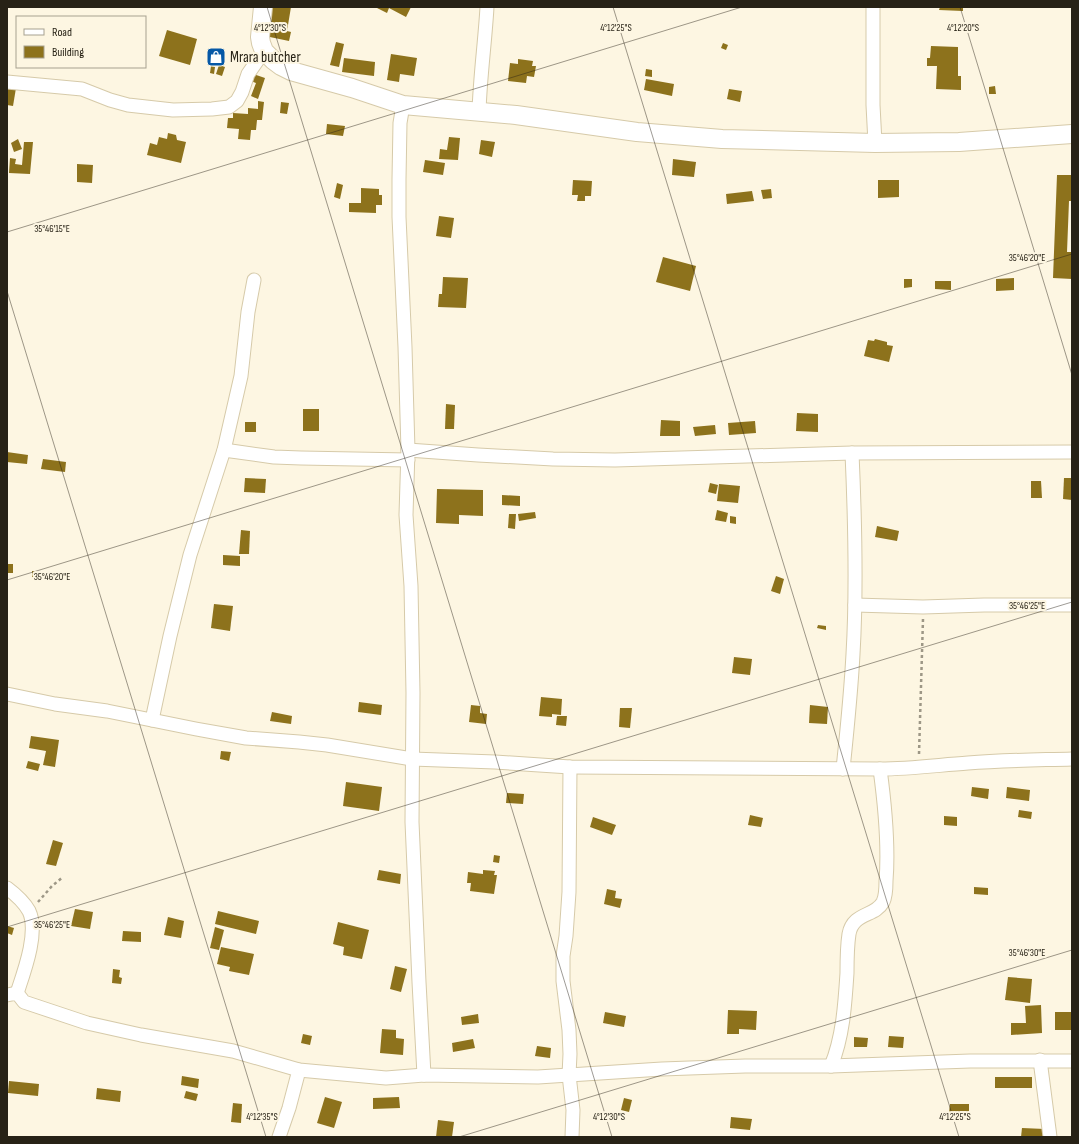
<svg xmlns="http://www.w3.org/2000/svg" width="1079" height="1144" viewBox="0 0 1079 1144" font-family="'Sofia Sans Condensed',sans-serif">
	<rect width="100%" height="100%" fill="#fdf6e2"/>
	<g fill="#8d721c">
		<path d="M271,7H291L287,31L291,32L289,41L265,36Z"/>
		<path d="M378,7H411L406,17L389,8L387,13L377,8Z"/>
		<path d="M940,7H963V11L939,10Z"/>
		<path d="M167,30L197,39L190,65L159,56Z"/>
		<path d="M336,42L344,44L339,67L330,65Z"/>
		<path d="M723,43L728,45L726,50L721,48Z"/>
		<path d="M931,46L958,47V76H961V90L936,89L937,66H927V58H930Z"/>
		<path d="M391,54L417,58L414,76L400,74L399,82L387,80Z"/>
		<path d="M344,58L375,62L374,76L342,72Z"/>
		<path d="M518,59L533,61L532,66H536L534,77L527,76L526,83L508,81L510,63L518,64Z"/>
		<path d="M219,65L225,67L222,76L216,74Z"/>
		<path d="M211,66L215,67L214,74L210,73Z"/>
		<path d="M646,69L652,70V77L645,76Z"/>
		<path d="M250,73L265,78L258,99L251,96L256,83L248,80Z"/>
		<path d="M646,79L674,84L672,96L644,90Z"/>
		<path d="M7,86L16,88L13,106L7,105Z"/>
		<path d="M995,86L996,94H989V87Z"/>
		<path d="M729,89L742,91L740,102L727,99Z"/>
		<path d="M258,101L264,102L262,120H257L256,130H251L250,140L238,139L239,129L227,128L228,118H233V113L248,114V108L258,109Z"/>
		<path d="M281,102L289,103L287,114L280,113Z"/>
		<path d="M327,124L345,126L343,136L326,134Z"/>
		<path d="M168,133L176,135L177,140L186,142L181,163L147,155L150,143L157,145L159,137L167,139Z"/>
		<path d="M449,137L460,138L458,160L439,159L440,149L447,150Z"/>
		<path d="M18,139L22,149L14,152L11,143Z"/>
		<path d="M481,140L495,142L492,157L479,154Z"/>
		<path d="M24,142H33L30,174L9,173L10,158L16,159L15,164L22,165Z"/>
		<path d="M673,159L696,162L694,177L672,175Z"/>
		<path d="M425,160L445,163L443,175L423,172Z"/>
		<path d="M77,164L93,165L92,183L77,182Z"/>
		<path d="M1057,175H1072V201H1069L1067,252H1072V279L1053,278Z"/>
		<path d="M573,180L592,181L591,196H585V201H577L578,195H572Z"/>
		<path d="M878,180H899V197L878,198Z"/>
		<path d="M337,183L343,185L340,199L334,197Z"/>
		<path d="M361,188L379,189V195H382V205H376V213L349,212V203H361Z"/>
		<path d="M771,189L772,198L763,199L761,190Z"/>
		<path d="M752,191L754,201L727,204L726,194Z"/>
		<path d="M439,216L454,218L451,238L436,236Z"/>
		<path d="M663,257L696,266L690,291L656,282Z"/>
		<path d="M443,277L468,278L466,308L438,307L439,294H442Z"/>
		<path d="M1014,278V290L996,291V279Z"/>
		<path d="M904,279H912V287L904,288Z"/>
		<path d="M935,281H951V290L935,289Z"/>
		<path d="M875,339L887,342V345L893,346L889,362L864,356L868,340L874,341Z"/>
		<path d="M446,404L455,405L454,429H445Z"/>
		<rect x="303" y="409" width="16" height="22"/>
		<path d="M797,413L818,414V432L796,431Z"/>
		<path d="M661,420L680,421V436H660Z"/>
		<path d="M755,421L756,433L729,435L728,423Z"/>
		<rect x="245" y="422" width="11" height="10"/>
		<path d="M715,425L716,434L695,436L693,427Z"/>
		<path d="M7,452L28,455L27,464L7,462Z"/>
		<path d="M43,459L66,462L65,472L41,469Z"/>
		<path d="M245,478L266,479L265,493L244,492Z"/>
		<path d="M1064,478H1072V500L1063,499Z"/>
		<path d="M1031,481H1041L1042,498H1031Z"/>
		<path d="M710,483L718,485L716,494L708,492Z"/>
		<path d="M719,484L740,486L738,503L717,501Z"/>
		<path d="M437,489L483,490V516L459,515V524L436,523Z"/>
		<path d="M502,495L520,496V506L502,505Z"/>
		<path d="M717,510L728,513L726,522L715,520Z"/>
		<path d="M535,512L536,518L519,521L518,514Z"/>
		<path d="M509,514H516L515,529L508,528Z"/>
		<path d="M730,516L736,517V524L730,523Z"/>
		<path d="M877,526L899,531L897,541L875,537Z"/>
		<path d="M241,530L250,531L249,554H239Z"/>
		<path d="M223,555L240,556V566L223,565Z"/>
		<rect x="7" y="564" width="6" height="9"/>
		<path d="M32,571L43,572V578L32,577Z"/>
		<path d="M776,576L784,579L780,594L771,591Z"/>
		<path d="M214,604L233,606L230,631L211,628Z"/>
		<path d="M818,625L826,626V630L817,628Z"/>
		<path d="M734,657L752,659L750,675L732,673Z"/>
		<path d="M541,697L562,699L561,715L552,714V717L539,716Z"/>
		<path d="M359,702L382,705L381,715L358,712Z"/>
		<path d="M471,705L480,706V713L487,714L486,724L469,722Z"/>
		<path d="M810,705L828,707L827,724L809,723Z"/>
		<path d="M620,708H632L630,728L619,727Z"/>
		<path d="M272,712L292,716L291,724L270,721Z"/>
		<path d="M557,716H567L566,726L556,725Z"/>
		<path d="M31,736L59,740L55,767L43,765L46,751L29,748Z"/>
		<path d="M221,751L231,752L229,761L220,759Z"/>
		<path d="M28,761L40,764L38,771L26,768Z"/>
		<path d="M346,782L382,787L379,811L343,806Z"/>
		<path d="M972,787L989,789L988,799L971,796Z"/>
		<path d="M1007,787L1030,790L1029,801L1006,798Z"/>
		<path d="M507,793L524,794L523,804L506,803Z"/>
		<path d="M1019,810L1032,812L1031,819L1018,817Z"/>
		<path d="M750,815L763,818L761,827L748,825Z"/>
		<path d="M944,816L957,817V826L944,825Z"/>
		<path d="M593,817L616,825L612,835L590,827Z"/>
		<path d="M53,840L63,843L56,866L46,864Z"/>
		<path d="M494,855L500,856L499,863L493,862Z"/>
		<path d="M379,870L401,874L400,884L377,880Z"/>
		<path d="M483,870L495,871L494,875H497L494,894L470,891L471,883H467L468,872L483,874Z"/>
		<path d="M974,887L988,888V895L974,894Z"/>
		<path d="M607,889L616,891L615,898L622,899L620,908L604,904Z"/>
		<path d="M75,909L93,912L90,929L71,926Z"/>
		<path d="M218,911L259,921L256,934L215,924Z"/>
		<path d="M168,917L184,921L181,938L164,935Z"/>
		<path d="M338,922L369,930L362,959L343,955L344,947L333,944Z"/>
		<path d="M7,926L14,928L12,935L7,933Z"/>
		<path d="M215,927L224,930L219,950L210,948Z"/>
		<path d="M123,931L141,932V942L122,941Z"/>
		<path d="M221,947L254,954L249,975L229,971L230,967L217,964Z"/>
		<path d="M395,966L407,969L401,992L390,989Z"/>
		<path d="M113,969L120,970L119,977L122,978L121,984L112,983Z"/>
		<path d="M1008,977L1032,979L1030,1003L1005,1000Z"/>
		<path d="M1041,1005L1042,1033L1011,1035V1023H1026L1025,1006Z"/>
		<path d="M728,1010L757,1011L756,1030L739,1029V1034H727Z"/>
		<path d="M605,1012L626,1016L624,1027L603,1023Z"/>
		<rect x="1055" y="1012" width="17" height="18"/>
		<path d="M478,1014L479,1023L462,1025L461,1017Z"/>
		<path d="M382,1029L396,1030V1038L404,1039L403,1055L380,1053Z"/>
		<path d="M303,1034L312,1036L310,1045L301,1043Z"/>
		<path d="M889,1036L904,1037L903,1048L888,1047Z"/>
		<path d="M854,1037L868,1038L867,1047H854Z"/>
		<path d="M473,1039L475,1048L453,1052L452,1043Z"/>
		<path d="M537,1046L551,1048L550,1058L535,1056Z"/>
		<path d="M182,1076L199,1079L198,1088L181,1085Z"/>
		<rect x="995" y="1077" width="37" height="11"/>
		<path d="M9,1081L39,1084L38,1096L8,1093Z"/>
		<path d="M97,1088L121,1091L120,1102L96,1099Z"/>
		<path d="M186,1091L198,1094L196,1101L184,1098Z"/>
		<path d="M325,1097L342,1102L334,1128L317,1123Z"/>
		<path d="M399,1097L400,1108L373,1109V1098Z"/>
		<path d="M624,1098L632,1100L629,1112L621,1110Z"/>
		<path d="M233,1103L242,1104L241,1123L231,1122Z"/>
		<path d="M950,1104H969V1115L949,1113Z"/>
		<path d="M731,1117L752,1119L750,1130L730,1128Z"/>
		<path d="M438,1120L454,1122L452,1137H436Z"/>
		<path d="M1022,1128L1045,1129L1044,1137H1021Z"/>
	</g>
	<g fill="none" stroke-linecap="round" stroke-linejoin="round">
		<defs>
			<g id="street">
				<path d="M873,7V105L875,143"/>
				<path d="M7,82L82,89L110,100L128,105L173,110L212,109L229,107L237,101L242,92L248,74L264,51"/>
				<path d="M403,105L400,123L399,179V217L405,347L408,450L406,515L411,586L413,693L412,822L419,982L424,1075"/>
				<path d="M479,112C480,77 485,42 487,7"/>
				<path d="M224,450L274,457L301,458L408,460"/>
				<path d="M408,450L478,455L553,459L615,460L852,453L1072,452"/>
				<path d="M855,605L923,607L984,605H1072"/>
				<path d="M7,694L55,704L107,711L196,729L246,738L299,742L327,745L412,759L495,762L570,767L880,769C910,769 939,765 968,763C1003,760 1037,760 1072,759"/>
				<path d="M152,720L170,636L190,555L224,450L241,376L248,312L254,280"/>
				<path d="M570,767L569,892L566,936L563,956V981L569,1030L570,1054L569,1075L573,1110L572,1137"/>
				<path d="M843,769C847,731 851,692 853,654C857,587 855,520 852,453"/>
				<path d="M7,888C15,894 24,902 29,911C39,932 24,972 17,993"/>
				<path d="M7,995L17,993L24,1002L87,1023L141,1035L233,1051L299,1070L386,1078L424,1075L538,1077L662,1069L745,1066H831L970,1061H1072"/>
				<path d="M1040,1060L1050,1137"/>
				<path d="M831,1066C843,1037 845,1004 847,973C847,961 847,947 849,934C853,912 875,917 883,902C886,896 886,888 886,881C889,844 885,806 880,769"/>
				<path d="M279,1137L289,1108L299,1070"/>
			</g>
			<path id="secondary" d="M263,7L260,37L261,43L264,51L273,60L281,66L291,71L352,88L403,105L516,115L637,132L722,139L875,143L959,142L1072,134"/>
		</defs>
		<use href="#street" stroke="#d6caa9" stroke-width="15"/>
		<use href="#secondary" stroke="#d6caa9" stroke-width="20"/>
		<g stroke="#9d9786" stroke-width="2.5" stroke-dasharray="3 3" stroke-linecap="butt">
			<path d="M919,754L923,619"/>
			<path d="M38,902L52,886L63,877"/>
		</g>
		<use href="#street" stroke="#fff" stroke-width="13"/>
		<use href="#secondary" stroke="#fff" stroke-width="18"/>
	</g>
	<path fill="none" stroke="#272216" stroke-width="1" stroke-opacity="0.45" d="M267,7L612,1137M613,7L959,1137M960,7L1072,375M7,232L742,7M7,291L266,1137M7,580L1072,254M7,927L1072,602M459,1137L1072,950"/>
	<defs>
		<symbol id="shop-square" viewBox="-11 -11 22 22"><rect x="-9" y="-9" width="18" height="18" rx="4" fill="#0658a6" stroke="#fdf6e2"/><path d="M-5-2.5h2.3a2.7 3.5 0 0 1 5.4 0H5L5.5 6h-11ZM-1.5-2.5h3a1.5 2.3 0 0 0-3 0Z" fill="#fff"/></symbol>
	</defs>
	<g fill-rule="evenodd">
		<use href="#shop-square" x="205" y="46" width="22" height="22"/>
	</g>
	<g text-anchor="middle" stroke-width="4" stroke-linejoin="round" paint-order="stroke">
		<g font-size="15" fill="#272216" stroke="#fdf6e2" text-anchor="start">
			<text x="230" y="62">Mrara butcher</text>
		</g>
	</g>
	<g font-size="10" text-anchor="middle" fill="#272216" stroke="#fdf6e2" stroke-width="4" stroke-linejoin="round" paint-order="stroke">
		<text x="270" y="31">4°12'30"S</text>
		<text x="616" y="31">4°12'25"S</text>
		<text x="963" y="31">4°12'20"S</text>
		<text x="52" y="232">35°46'15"E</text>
		<text x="1027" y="261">35°46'20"E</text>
		<text x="52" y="580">35°46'20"E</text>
		<text x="1027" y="609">35°46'25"E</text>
		<text x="52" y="928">35°46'25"E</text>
		<text x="1027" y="956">35°46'30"E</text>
		<text x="262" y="1120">4°12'35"S</text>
		<text x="609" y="1120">4°12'30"S</text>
		<text x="955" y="1120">4°12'25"S</text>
	</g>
	<rect width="1079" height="1144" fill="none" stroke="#272216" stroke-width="16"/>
	<rect x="16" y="16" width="130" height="52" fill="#fdf6e2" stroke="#a7a190"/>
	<rect x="24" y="29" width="20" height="6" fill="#ffffff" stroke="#a7a190"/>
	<text x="52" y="36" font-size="12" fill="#272216">Road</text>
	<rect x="24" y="46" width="20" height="12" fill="#8d721c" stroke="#a7a190"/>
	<text x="52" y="56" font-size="12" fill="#272216">Building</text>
</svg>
